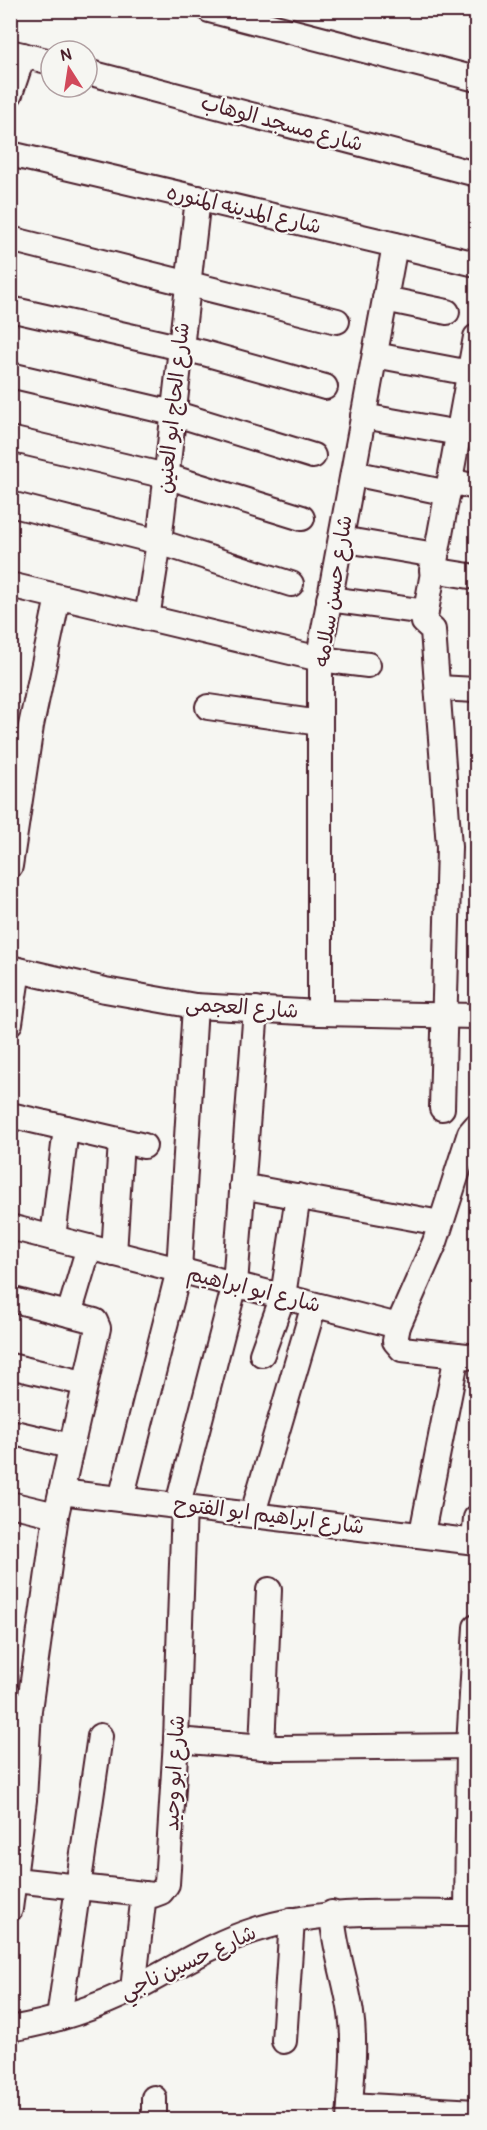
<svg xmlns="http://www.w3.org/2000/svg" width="487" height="2130" viewBox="0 0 487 2130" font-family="Pangolin,'Playpen Sans Arabic',sans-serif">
	<rect width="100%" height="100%" fill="#f6f6f2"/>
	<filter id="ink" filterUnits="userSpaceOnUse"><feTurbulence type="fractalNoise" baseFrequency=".0167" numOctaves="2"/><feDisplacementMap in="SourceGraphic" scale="12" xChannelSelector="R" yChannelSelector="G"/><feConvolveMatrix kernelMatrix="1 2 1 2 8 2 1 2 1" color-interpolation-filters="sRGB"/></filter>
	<g filter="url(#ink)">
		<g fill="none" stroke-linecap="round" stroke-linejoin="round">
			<defs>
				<g id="minor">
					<path d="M209,10L476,79"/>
					<path d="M10,52L51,62"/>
					<path d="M87,72L476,174"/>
					<path d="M10,94L23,55"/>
					<path d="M10,154L476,264"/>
					<path d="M10,239L337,321"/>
					<path d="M385,299L447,312"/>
					<path d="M10,309L204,353L325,387"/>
					<path d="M375,355L470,373"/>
					<path d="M10,375L173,413L313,456"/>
					<path d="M363,416L459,433"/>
					<path d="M10,439L166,476L302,518"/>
					<path d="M353,473L448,493"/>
					<path d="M450,481L476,487"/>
					<path d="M10,504L159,542L291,584"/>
					<path d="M341,539L435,555"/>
					<path d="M432,570L476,577"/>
					<path d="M10,585L320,659L368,665"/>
					<path d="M329,599L426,612"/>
					<path d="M147,618L159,542L198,198"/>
					<path d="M438,688L476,690"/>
					<path d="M208,707L320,723"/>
					<path d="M10,866L31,726L58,597"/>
					<path d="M10,968L105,990L195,1006L320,1013L476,1016"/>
					<path d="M320,1013V651L395,245"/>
					<path d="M10,1023L18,970"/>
					<path d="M442,1108L449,847L433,630L424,622L476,337"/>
					<path d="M10,1115L144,1146"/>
					<path d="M476,1126L470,1133L435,1242L398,1326L395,1341L402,1349L476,1357"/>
					<path d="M242,1186L440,1223"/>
					<path d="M10,1227L398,1326"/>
					<path d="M53,1238L66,1128"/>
					<path d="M114,1254L121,1141"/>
					<path d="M10,1299L95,1321L98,1328L56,1515L29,1710L24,1800L10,1909"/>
					<path d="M69,1314L89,1247"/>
					<path d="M262,1354L283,1296L298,1196"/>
					<path d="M10,1366L83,1383"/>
					<path d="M10,1432L70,1446"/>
					<path d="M61,1492L476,1542"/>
					<path d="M121,1499L179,1270L195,1006"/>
					<path d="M10,1504L56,1515"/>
					<path d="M178,1504L235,1284L256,1009"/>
					<path d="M253,1513L314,1305"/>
					<path d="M422,1533L457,1355"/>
					<path d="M474,1541L476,1518"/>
					<path d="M176,1740L277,1748L476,1746"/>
					<path d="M262,1747L269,1590"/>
					<path d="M15,1880L153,1895L161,1892L167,1884L176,1740L184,1505"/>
					<path d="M332,1913C334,1948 346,1979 351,2013C356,2048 351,2084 349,2120"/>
					<path d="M467,1913L469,1746L476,1627"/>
					<path d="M133,1989L144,1894"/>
					<path d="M59,2018L100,1736"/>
					<path d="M10,2029C52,2022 98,2007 136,1988C175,1968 213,1943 255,1930C326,1907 402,1913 476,1913"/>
					<path d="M284,2041L292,1920"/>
					<path d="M350,2105L476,2112"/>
					<path d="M154,2120V2098"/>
				</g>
			</defs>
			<use href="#minor" stroke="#4a1f2b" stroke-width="28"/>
			<use href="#minor" stroke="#f6f6f2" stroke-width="24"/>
		</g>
	</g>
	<g text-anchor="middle" stroke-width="4.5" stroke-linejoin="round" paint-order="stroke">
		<g font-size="21" fill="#4a1f2b" stroke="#f6f6f2">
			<text transform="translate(282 123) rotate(15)" y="7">شارع مسجد الوهاب</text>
			<text transform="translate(244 209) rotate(13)" y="7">شارع المدينه المنوره</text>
			<text transform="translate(173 408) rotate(-84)" y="7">شارع الحاج ابو العنين</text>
			<text transform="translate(333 591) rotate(-81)" y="7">شارع حسن سلامه</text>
			<text transform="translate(242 1007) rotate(4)" y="7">شارع العجمى</text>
			<text transform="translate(254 1289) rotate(14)" y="7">شارع ابو ابراهيم</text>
			<text transform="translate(269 1515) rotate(7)" y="7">شارع ابراهيم ابو الفتوح</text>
			<text transform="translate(174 1773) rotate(-87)" y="7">شارع ابو وحيد</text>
			<text transform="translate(188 1962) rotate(-25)" y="7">شارع حسين ناجي</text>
		</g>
	</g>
	<rect width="487" height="2130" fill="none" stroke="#f6f6f2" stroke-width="36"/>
	<rect x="18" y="18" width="451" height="2094" fill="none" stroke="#4a1f2b" stroke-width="2" filter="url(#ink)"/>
	<g transform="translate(69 69) rotate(348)"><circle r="28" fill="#f6f6f2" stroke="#b1a0a2" stroke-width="1.5"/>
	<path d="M0-4.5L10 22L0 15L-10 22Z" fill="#d1495b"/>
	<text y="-9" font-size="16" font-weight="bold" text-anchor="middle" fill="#4a1f2b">N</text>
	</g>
</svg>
